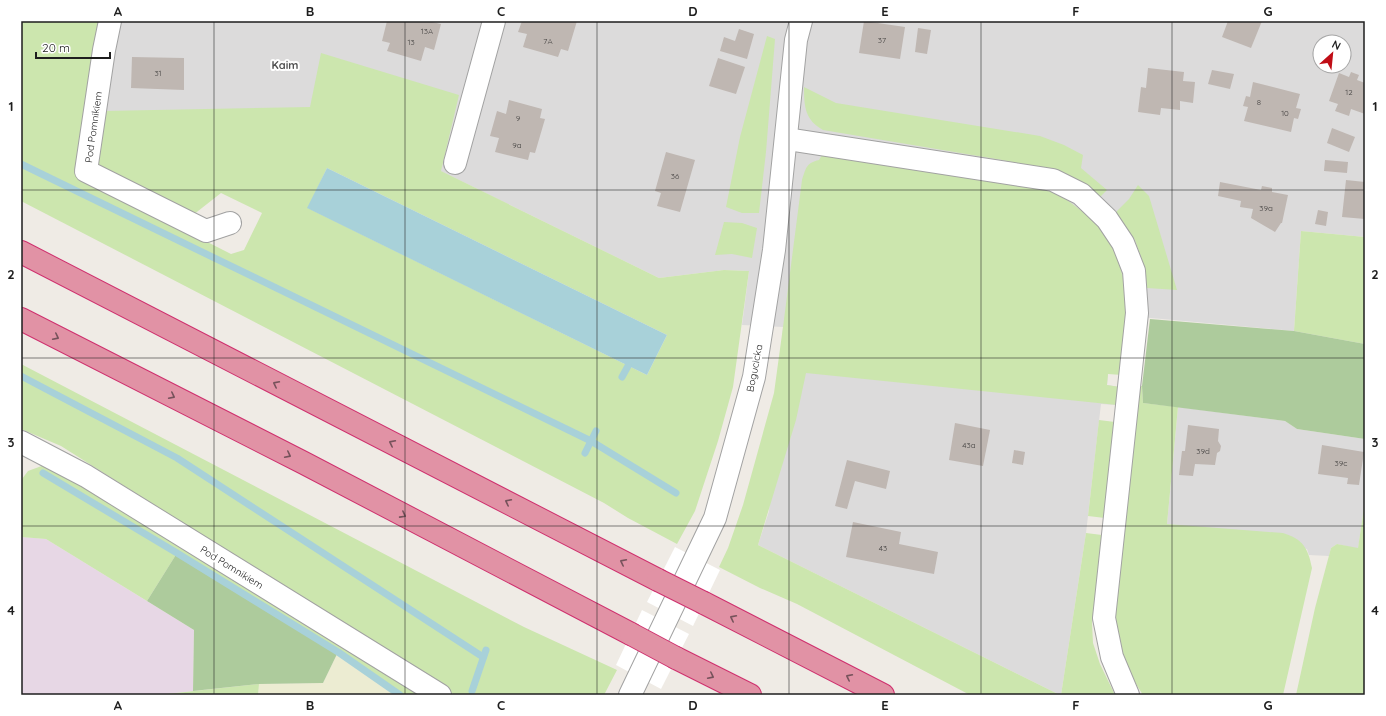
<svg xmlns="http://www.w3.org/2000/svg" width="1386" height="716" viewBox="0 0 1386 716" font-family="Quicksand,sans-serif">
	<rect width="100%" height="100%" fill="#efebe5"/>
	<g fill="#dcdbdb" fill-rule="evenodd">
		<path d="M121,21H1365V237L1301,231L1294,331L1129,316L1108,374L1107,385L1120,387L1117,405L1101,404L1086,533L1061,695H1060L758,545L769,511L783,327L742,325L749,271L724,270L659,278L310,107L92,165ZM1320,42H1344V66H1320Z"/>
		<path d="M1178,407L1285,421L1297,429L1365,439V501L1358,549L1337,544L1331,548L1329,556L1309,555L1307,549L1167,524Z"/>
	</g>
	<path fill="#e7d7e5" d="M21,537L46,539L194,630L193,691L158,695H21Z"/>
	<path fill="#ececd2" d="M338,652L400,695H258L259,684L323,683Z"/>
	<g fill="#cce6ae" fill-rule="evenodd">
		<path d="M21,21H105L75,175L231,254L244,250L262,213L221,193L193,215L92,165L103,111L310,107L321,53L459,95L441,171L659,278L724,270L749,271L733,387L718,441L695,511L677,544L628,518L604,503L21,201ZM327,168L667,335L647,375L308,208Z"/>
		<path d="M767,36L775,39L766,152L759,213H742L726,207L740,137Z"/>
		<path d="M804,87L836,103L1040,136L1064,145L1083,155L1081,168L1107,190L1100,197L1078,183L1051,170L1002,160L823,130C805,120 804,107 804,87Z"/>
		<path d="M822,155L1046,189L1067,200L1099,224L1117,256L1127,292L1129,316L1122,375L1108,374L1107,385L1120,387L1117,405L806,373L796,420L758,545L1060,695H970L797,604L760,588L719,567L728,548L743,505L774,393L783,327L802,180C806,168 806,163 819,160Z"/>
		<path d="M1138,185L1149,196L1177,290L1147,288L1144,266L1135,240L1116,212L1129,199Z"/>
		<path d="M724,222L742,223L757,228L752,258L732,254L715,255Z"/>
		<path d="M1301,231L1365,237V344L1294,331Z"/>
		<path d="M21,364L524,627L617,670L604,695H455L61,446L21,429Z"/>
		<path d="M1137,386H1142L1143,403L1178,407L1167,524L1283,533C1303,539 1308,548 1312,568L1283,695H1143C1127,671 1120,651 1113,623Z"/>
		<path d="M1099,420L1115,422L1105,518L1088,516Z"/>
		<path d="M47,464L423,695H400L338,652L177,553L147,601L46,539L21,537L22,479L28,471Z"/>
		<path d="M1365,501V695H1296L1315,608L1331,548L1337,544L1358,548Z"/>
		<path d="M1086,533L1102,535L1092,623L1093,643L1100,664L1115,695H1061Z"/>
		<path d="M259,684L258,695H158Z"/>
	</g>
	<g fill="#adcb9c">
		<path d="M1150,319L1294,331L1365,344V439L1297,429L1285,421L1143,403L1142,386Z"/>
		<path d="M177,553L338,652L323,683L259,684L193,691L194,630L147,601Z"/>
	</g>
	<path fill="#a8d1d9" d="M327,168L667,335L647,375L307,208Z"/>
	<g fill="#fff">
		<path d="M675,547L720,570L693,626L647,602Z"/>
		<path d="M642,610L689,634L661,689L616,665Z"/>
	</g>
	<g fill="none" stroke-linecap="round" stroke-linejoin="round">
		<g stroke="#a8d1d9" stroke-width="7">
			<path d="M21,164L591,441L676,493"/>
			<path d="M21,376L177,458L483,657"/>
			<path d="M622,377L628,366"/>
			<path d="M585,453L596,431"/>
			<path d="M43,473L177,553L338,652L400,695"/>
			<path d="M472,691L486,650"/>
		</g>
	</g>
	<g fill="#bfb7b2">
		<path d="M387,21H432V22L441,24L434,50L425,47L421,61L387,51L390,43L382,41Z"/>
		<path d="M522,21H577L568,51L561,49L558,57L523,47L527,34L518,32Z"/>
		<path d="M864,21L905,27L900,59L859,53Z"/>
		<path d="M1228,21H1262L1251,48L1222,37Z"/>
		<path d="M918,28L931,30L927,54L915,52Z"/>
		<path d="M739,29L754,34L747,59L720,51L724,37L735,41Z"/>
		<path d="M132,57L184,58V90L131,88Z"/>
		<path d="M718,58L745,67L736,94L709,86Z"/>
		<path d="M1148,68L1184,72L1183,81L1195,82L1193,103L1180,101V110L1161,108L1160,115L1138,112L1141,87L1146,88Z"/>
		<path d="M1212,70L1234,74L1230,89L1208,84Z"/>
		<path d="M1351,72L1359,75L1357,80L1365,83V114L1351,109L1349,116L1335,111L1338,104L1329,101L1339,73L1349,77Z"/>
		<path d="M1253,82L1300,94L1296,108L1301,109L1298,119L1294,118L1291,132L1244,121L1248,107L1243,106L1246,96L1250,97Z"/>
		<path d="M509,100L542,109L540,118L545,119L535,153L530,152L528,160L495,152L499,138L490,136L497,111L506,114Z"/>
		<path d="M1332,128L1355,137L1349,152L1327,143Z"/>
		<path d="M666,152L695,160L680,212L657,206L661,193L655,191Z"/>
		<path d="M1325,160L1348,162L1347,173L1324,171Z"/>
		<path d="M1346,180L1365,182V219L1342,217Z"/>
		<path d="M1220,182L1261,190L1262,186L1272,188V192L1288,195L1282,223H1281L1275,232L1251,218L1253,209L1240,207L1241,201L1218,196Z"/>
		<path d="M1318,210L1328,212L1326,226L1315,224Z"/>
		<path d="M955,423L990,430L983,466L949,460Z"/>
		<path d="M1188,425L1219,429L1218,441L1221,446L1220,451L1217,453L1215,465L1195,464L1193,476L1179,475L1182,451H1185Z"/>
		<path d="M1322,445L1364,452L1359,485L1347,484L1348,478L1318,474Z"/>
		<path d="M1014,450L1025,452L1023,465L1012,463Z"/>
		<path d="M847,460L890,471L886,489L855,481L847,509L835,506Z"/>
		<path d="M853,522L901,532L899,544L938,552L934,574L846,557Z"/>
	</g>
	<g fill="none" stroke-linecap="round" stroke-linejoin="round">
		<defs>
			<g id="minor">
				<path d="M110,21L104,50L86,171L206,231L230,223"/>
				<path d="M787,139L1053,180L1081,194L1107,219L1123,243L1134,271L1137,313L1104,618L1112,657L1128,695"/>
				<path d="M455,163L494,21"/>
				<path d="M21,442L86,476L440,695"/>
				<path d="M630,695L715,518L754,377L774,250L796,40L801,21"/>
			</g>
			<g id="highway">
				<path d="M21,252L658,580"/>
				<path d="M21,319L304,463L631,634"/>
				<path d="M704,603L883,695"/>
				<path d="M676,658L750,695"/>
			</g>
		</defs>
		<use href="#minor" stroke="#a2a2a2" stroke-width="24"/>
		<use href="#highway" stroke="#cf306e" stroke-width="24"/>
		<use href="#minor" stroke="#fff" stroke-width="22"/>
		<use href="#highway" stroke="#e192a5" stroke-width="22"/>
		<defs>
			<g id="highway-bridge">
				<path d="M658,580L704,603"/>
				<path d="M631,634L676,658"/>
			</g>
		</defs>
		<use href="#highway-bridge" stroke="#cf306e" stroke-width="24" stroke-linecap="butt"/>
		<use href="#highway-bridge" stroke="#e192a5" stroke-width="22"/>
	</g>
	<defs><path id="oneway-chevron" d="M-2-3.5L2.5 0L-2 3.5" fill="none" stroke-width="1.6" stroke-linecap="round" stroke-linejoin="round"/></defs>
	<g stroke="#76525b">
		<use href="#oneway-chevron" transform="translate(56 337) rotate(27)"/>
		<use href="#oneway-chevron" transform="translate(276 384) rotate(-153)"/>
		<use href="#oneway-chevron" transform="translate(172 396) rotate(27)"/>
		<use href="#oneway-chevron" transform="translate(392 443) rotate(-153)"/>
		<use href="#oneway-chevron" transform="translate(288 455) rotate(27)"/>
		<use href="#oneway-chevron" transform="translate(508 502) rotate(-153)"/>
		<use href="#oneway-chevron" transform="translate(403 515) rotate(28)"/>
		<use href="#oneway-chevron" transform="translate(623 562) rotate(-153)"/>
		<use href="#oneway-chevron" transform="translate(733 618) rotate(-153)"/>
		<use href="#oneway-chevron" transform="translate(711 676) rotate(27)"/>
		<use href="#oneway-chevron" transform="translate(849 677) rotate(-153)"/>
	</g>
	<path fill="none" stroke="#1e1e1e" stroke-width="1" stroke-opacity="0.55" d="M214,21V695M405,21V695M597,21V695M789,21V695M981,21V695M1172,21V695M21,190H1365M21,358H1365M21,526H1365"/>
	<g text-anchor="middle" stroke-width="4" stroke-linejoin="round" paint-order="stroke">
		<g font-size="8" fill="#464443">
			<text x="427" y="34">13A</text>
			<text x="882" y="43">37</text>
			<text x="548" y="44">7A</text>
			<text x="411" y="45">13</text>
			<text x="158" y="76">31</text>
			<text x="1349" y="95">12</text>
			<text x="1259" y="105">8</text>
			<text x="1285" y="116">10</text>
			<text x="518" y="121">9</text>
			<text x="517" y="148">9a</text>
			<text x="675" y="179">36</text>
			<text x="1266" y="211">39a</text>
			<text x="969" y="448">43a</text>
			<text x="1203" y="454">39d</text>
			<text x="1341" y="466">39c</text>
			<text x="883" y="551">43</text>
		</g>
		<g font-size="10" fill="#1e1e1e" stroke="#fff">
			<text transform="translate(93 127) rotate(-82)" y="4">Pod Pomnikiem</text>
			<text transform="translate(754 368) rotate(-79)" y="4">Bogucicka</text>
			<text transform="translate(232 567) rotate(32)" y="4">Pod Pomnikiem</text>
		</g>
		<g font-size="11" font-weight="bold" fill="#515151" stroke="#fff">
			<text x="285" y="69">Kaim</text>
		</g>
	</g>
	<rect width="1386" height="716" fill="none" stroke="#ffffff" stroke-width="44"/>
	<g transform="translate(1332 54) rotate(27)"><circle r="19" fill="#ffffff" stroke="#a5a5a5"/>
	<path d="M0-3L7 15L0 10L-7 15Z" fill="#c00d16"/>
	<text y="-6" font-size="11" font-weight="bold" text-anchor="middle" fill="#1e1e1e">N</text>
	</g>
	<path d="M36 52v6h74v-6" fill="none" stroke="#1e1e1e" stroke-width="2"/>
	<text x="42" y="52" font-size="12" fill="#1e1e1e" stroke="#ffffff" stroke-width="3" paint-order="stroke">20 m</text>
	<rect x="22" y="22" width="1342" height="672" fill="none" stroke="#1e1e1e" stroke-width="1.5"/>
	<g font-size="13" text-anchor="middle" font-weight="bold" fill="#1e1e1e">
		<text x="118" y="16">A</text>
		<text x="310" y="16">B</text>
		<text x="501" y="16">C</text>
		<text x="693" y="16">D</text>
		<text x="885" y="16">E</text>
		<text x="1076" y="16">F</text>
		<text x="1268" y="16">G</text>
		<text x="11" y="111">1</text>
		<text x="1375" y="111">1</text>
		<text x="11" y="279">2</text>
		<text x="1375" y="279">2</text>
		<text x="11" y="447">3</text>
		<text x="1375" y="447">3</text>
		<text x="11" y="615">4</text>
		<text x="1375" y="615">4</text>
		<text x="118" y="710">A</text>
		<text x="310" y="710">B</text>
		<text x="501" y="710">C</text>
		<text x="693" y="710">D</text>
		<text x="885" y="710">E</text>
		<text x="1076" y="710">F</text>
		<text x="1268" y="710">G</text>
	</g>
</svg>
